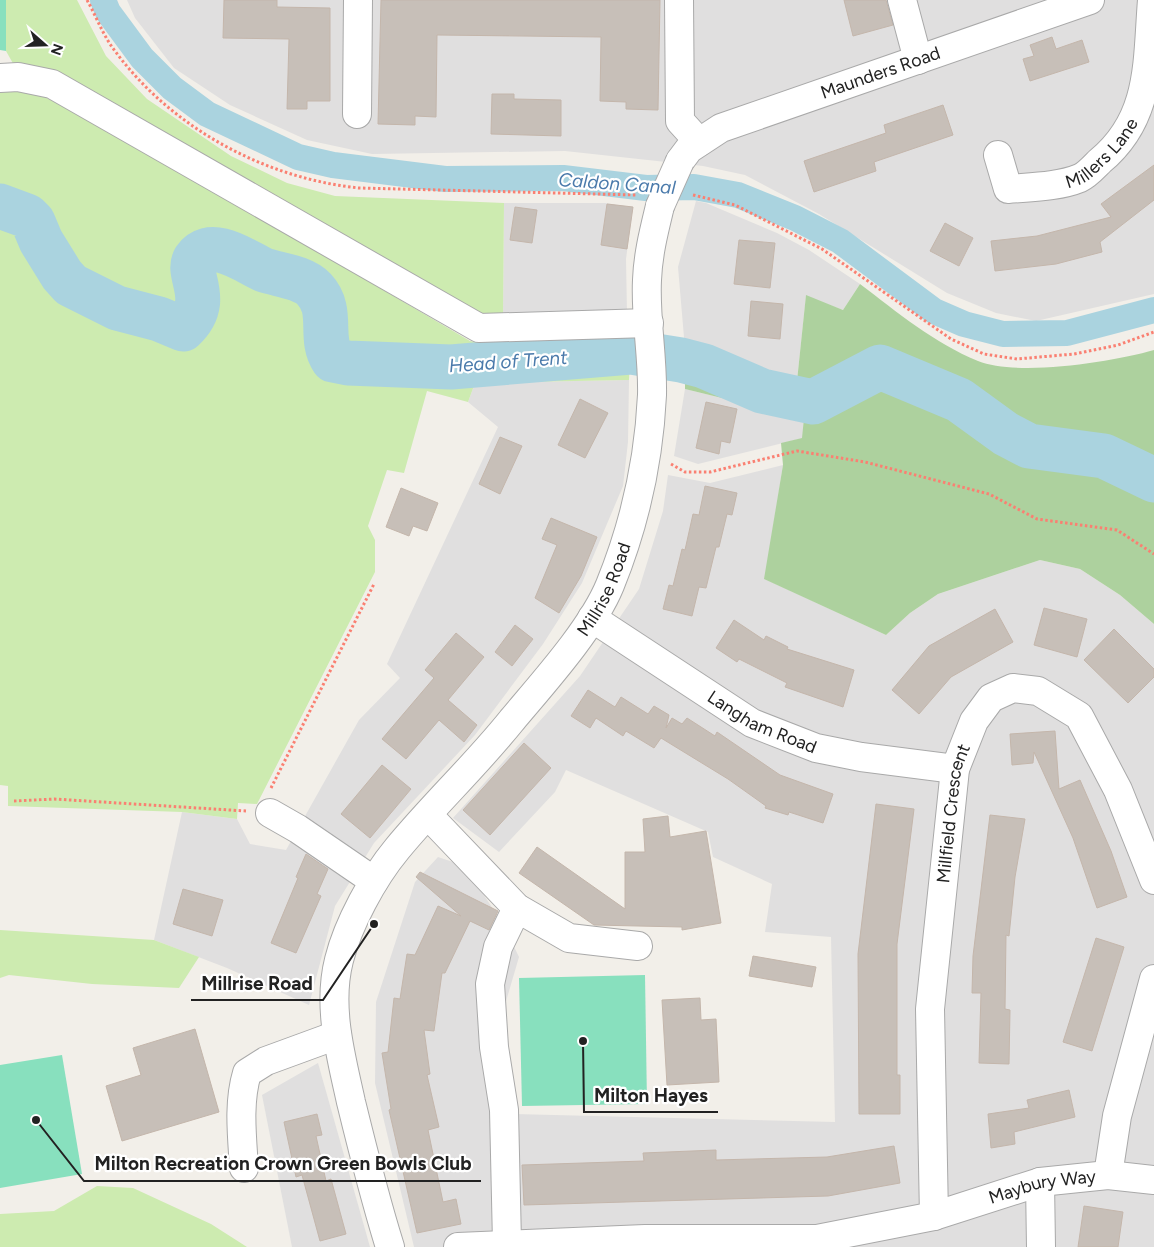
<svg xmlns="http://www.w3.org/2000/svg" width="1154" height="1247" viewBox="0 0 1154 1247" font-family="Figtree,sans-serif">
	<rect width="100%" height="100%" fill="#f2efe9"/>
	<g fill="#e0dfdf">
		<path d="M127,0H1154V294L1036,321L996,313L947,293L819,214L745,175L703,166L565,151L372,154L307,140L230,105L174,68L135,18Z"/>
		<path d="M696,201L706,203L777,233L809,250L860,284L843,310L806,296L797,381L685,349L678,267Z"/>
		<path d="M504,203H605L633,207L626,259L627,313L503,318Z"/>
		<path d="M629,380L628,442L623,486L582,583L543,644L475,735L374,843L335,906L309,1005L227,968L154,940L182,812L237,819L250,844L286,850L359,720L400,678L387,664L498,427L468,402L475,383Z"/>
		<path d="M685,389L804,418L803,438L698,464L674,456Z"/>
		<path d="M783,465L765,579L886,635L910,613L938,594L1040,560L1080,569L1120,595L1154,624V1247H414L375,1083L376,1002L415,882L438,857L465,866L504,926L519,957L502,1015L514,1114L835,1122L831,937L765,932L772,884L713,857L708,832L566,770L555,792L499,852L453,818L580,676L639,589L663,511L668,475L710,483Z"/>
		<path d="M318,1063L370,1247H292L262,1095Z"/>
	</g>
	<g fill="#cdebb0">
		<path d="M6,0H77L106,56L147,99L231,156L287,183L335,196L504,203L503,318L474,315L15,67L6,51Z"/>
		<path d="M10,88L34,92L103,125L470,341L514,349L631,338L629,380L475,383L468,402L427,391L404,473L387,470L368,526L375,540V572L257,804L238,803L237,819L182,812L8,806V786L0,785V92Z"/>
		<path d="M0,930L154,940L199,957L179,988L92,984L9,975L0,978Z"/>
		<path d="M97,1186L133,1188L211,1224L247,1247H0V1214L54,1211Z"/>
	</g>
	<path fill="#add19e" d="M860,284C897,312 934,343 978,361C1018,377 1112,362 1154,350V624L1120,595L1080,569L1040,560L938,594L910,613L886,635L764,579L783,465L781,443L802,438L804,418L685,389V349L797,381L806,295L843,310Z"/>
	<g fill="#88e0be">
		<path d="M0,0H6V51L0,50Z"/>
		<path d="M645,975L647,1104L522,1106L519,978Z"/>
		<path d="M62,1055L82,1174L0,1188V1065Z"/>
	</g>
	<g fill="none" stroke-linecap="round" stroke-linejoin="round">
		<path stroke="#aad3df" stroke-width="26" d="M103,0L108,12L142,58L172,88L207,114L298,157L333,165L445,179L563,178L646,188L694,187L738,195L795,218L840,241L934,311L964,324L1003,334L1067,333L1154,310"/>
		<path stroke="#aad3df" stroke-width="45" d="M0,206L27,216L33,222L41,241L62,275L71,285L117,308L159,319L183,329C214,300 185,275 195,259C211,235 248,263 264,270C279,275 303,277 314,289C335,311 318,338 333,360L348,363L451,367L631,352L681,360L704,366L762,391L813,402L880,367L959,400L1006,434L1029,446L1104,456L1154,480"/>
	</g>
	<g fill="#c7bfb8" stroke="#c4b6ab">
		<path d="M224,0H277V7L330,8V101H307V109H287L289,39L223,38Z"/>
		<path d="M381,0H660L658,110L626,109V102L600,101L601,37L437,35L436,117L415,116V125L378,124Z"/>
		<path d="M844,0H886L893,25L853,36Z"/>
		<path d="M1052,37L1056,49L1082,40L1089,62L1030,81L1023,59L1034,56L1030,45Z"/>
		<path d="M492,94H514V99L561,100V136L491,134Z"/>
		<path d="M943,105L953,135L874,162L876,171L814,192L804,161L886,133L884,125Z"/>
		<path d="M1154,165V200L1100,242L1102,252L1056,264L995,271L991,241L1037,236L1111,217L1101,204Z"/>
		<path d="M607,204L633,207L627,249L601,245Z"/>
		<path d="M515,207L537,210L532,243L510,240Z"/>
		<path d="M945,223L973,238L959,266L930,251Z"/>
		<path d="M739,240L775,243L770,288L734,284Z"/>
		<path d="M751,301L783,304L780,339L748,336Z"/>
		<path d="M580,399L608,413L585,458L558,445Z"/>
		<path d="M706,402L737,409L730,443L721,441L719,454L696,448Z"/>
		<path d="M500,437L522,446L500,494L479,484Z"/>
		<path d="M705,486L737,493L732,515L727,514L719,547H716L706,588L699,587L692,616L663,609L669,585L673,586L682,549L685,550L693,514L699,515Z"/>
		<path d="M401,488L438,503L427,531L413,526L409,536L386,527Z"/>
		<path d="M551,518L597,537L581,576L559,613L535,598L557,545L542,539Z"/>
		<path d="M1044,608L1087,619L1077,657L1034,645Z"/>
		<path d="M995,609L1013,642L951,677L919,714L892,690L929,646Z"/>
		<path d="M734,620L764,640L766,636L788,647L787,649L854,670L843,707L785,687L787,683L739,659L737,662L716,648Z"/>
		<path d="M515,625L533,639L512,666L495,652Z"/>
		<path d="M1114,629L1154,669V677L1128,703L1084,660Z"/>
		<path d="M456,633L484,657L448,700L477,725L464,742L439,720L406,759L382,739L434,678L425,670Z"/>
		<path d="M588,690L615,707L621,697L648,714L654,706L669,715L666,728L672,718L682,724L687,718L715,736L717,732L780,775L833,794L823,823L789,812L788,815L765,808L766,806L728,779L661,738L654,748L626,731L623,736L596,718L590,728L571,716Z"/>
		<path d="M1055,731L1059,789L1080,780L1111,851L1127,897L1097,908L1073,838L1034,752L1033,763L1012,765L1010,734Z"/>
		<path d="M524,743L551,768L490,835L463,810Z"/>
		<path d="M382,765L411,789L370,838L341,814Z"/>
		<path d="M876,804L914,809L897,944V1075H900V1114H859L858,954Z"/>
		<path d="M990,815L1025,819L1015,877L1009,936L1006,935L1005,1009L1010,1010L1009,1064L979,1063L981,993H972L973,956Z"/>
		<path d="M668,816L670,837L706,831L721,923L682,930V927L594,925L519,873L537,847L625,909V852H645L643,819Z"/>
		<path d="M306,854L328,869L317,894L321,896L296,953L271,943L298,878L296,877Z"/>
		<path d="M420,872L498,911L489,930L470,921L445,973H442L434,1031L424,1030L430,1074L427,1075L439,1127L428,1130L443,1202L456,1199L461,1224L417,1233L389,1110L391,1109L382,1053L388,1052L394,998L400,999L407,954L415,955L438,906L461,916L416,877Z"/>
		<path d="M183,889L223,900L212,936L173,924Z"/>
		<path d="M1096,938L1124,947L1092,1051L1063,1042Z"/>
		<path d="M753,956L816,967L812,987L749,976Z"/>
		<path d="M700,998L701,1020L716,1019L719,1082L667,1085L662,1000Z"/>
		<path d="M195,1029L219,1112L122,1141L106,1086L141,1075L133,1048Z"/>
		<path d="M1069,1090L1075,1117L1014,1132L1015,1144L991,1148L988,1114L1029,1108L1027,1100Z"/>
		<path d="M317,1114L322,1135L316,1136L326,1181L331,1179L346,1234L320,1241L302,1175L296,1177L284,1122Z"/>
		<path d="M894,1146L900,1183L828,1196L524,1205L522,1165L644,1161L643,1153L716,1150V1160L827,1157Z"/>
		<path d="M1084,1206L1123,1212L1118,1247H1078Z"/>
	</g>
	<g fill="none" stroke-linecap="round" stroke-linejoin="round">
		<defs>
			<g id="minor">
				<path d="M679,0L680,121L699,142"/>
				<path d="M902,0L918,60"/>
				<path d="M0,78L18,77L52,84L479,328L649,323"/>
				<path d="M357,114L358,0"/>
				<path id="s1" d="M998,155L1008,189C1031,187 1058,187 1080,178C1087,175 1094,167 1100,161C1152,118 1147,61 1152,0"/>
				<path id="s2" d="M680,161L689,149L721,128L1090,0"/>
				<path id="s3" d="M592,618L752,723L816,748L861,757L955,769"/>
				<path d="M270,813L298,829L374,881"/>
				<path d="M428,815L517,908L569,938L638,946"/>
				<path d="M244,1168C242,1136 238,1103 247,1073L266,1061L337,1035"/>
				<path d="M1108,1175L1117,1116L1154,979"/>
				<path d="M1040,1182L1041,1247"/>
				<path id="s4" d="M934,1216L930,1009L955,769L974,721L991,698L1013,688L1038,691L1079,716L1118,790L1154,880"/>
				<path d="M507,1243L504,1110L494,1047L490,984L498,947L517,908"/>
				<path id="s5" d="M390,1247C375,1199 363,1151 351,1102C341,1056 327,1007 339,960C348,924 373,878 397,849C434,804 476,765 512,720C543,683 592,629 610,585C634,526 649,459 652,395C653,356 645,318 647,280C648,254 654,231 660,206"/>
				<path id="s6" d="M458,1247L645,1239H817L934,1216L1040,1182L1108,1175L1154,1180"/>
			</g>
		</defs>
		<use href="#minor" stroke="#a9a9a9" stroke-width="30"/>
		<g stroke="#fa8072" stroke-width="3" stroke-dasharray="2.5 2.5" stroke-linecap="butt">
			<path d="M87,0C95,14 101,30 110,44C166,125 262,178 359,188L637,195"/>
			<path d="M693,195L735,205L822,249L951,339L984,354L1017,359L1074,354L1118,345L1154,332"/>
			<path d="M671,464L685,472H710L797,451L865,462L989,494L1037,519L1117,530L1154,554"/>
			<path d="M271,788L374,584"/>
			<path d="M14,801L54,799L246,811"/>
		</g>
		<use href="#minor" stroke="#fff" stroke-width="28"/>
		<defs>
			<path id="minor-bridge" d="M660,206L680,161"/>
		</defs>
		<use href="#minor-bridge" stroke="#a9a9a9" stroke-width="30" stroke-linecap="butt"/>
		<use href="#minor-bridge" stroke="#fff" stroke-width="28"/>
	</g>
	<g text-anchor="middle" stroke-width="4.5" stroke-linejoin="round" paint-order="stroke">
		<g font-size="18" fill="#222" stroke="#fff">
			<text dy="6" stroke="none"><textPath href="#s2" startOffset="222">Maunders Road</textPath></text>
			<text dy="6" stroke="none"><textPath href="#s1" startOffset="141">Millers Lane</textPath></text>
			<text dy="6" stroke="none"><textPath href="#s5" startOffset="754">Millrise Road</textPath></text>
			<text dy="6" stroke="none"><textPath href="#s3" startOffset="200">Langham Road</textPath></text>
			<text dy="6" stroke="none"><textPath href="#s4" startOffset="404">Millfield Crescent</textPath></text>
			<text dy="6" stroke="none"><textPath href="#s6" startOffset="591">Maybury Way</textPath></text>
		</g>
		<g font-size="19" font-style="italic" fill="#4a7aab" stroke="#fff">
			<text transform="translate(617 183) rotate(4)" y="7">Caldon Canal</text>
			<text transform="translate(508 361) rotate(-4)" y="7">Head of Trent</text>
		</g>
	</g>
	<path fill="none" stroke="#222" stroke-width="2" d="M374 924L323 1000H191M583 1041L584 1112H718M36 1120L84 1181H481"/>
	<g fill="#222" stroke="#fff" stroke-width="2">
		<circle cx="374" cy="924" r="5"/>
		<circle cx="583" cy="1041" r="5"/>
		<circle cx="36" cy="1120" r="5"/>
	</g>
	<g font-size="19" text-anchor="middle" font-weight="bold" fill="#222" stroke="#fff" stroke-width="4.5" stroke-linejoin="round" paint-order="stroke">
		<text x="257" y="990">Millrise Road</text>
		<text x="651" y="1102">Milton Hayes</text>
		<text x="283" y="1170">Milton Recreation Crown Green Bowls Club</text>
	</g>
	<g transform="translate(45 45) rotate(110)" stroke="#ffffff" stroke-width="4" paint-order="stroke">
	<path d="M0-4L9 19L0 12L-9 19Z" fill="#222222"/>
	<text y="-8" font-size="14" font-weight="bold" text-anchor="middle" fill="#222222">N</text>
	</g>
</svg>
